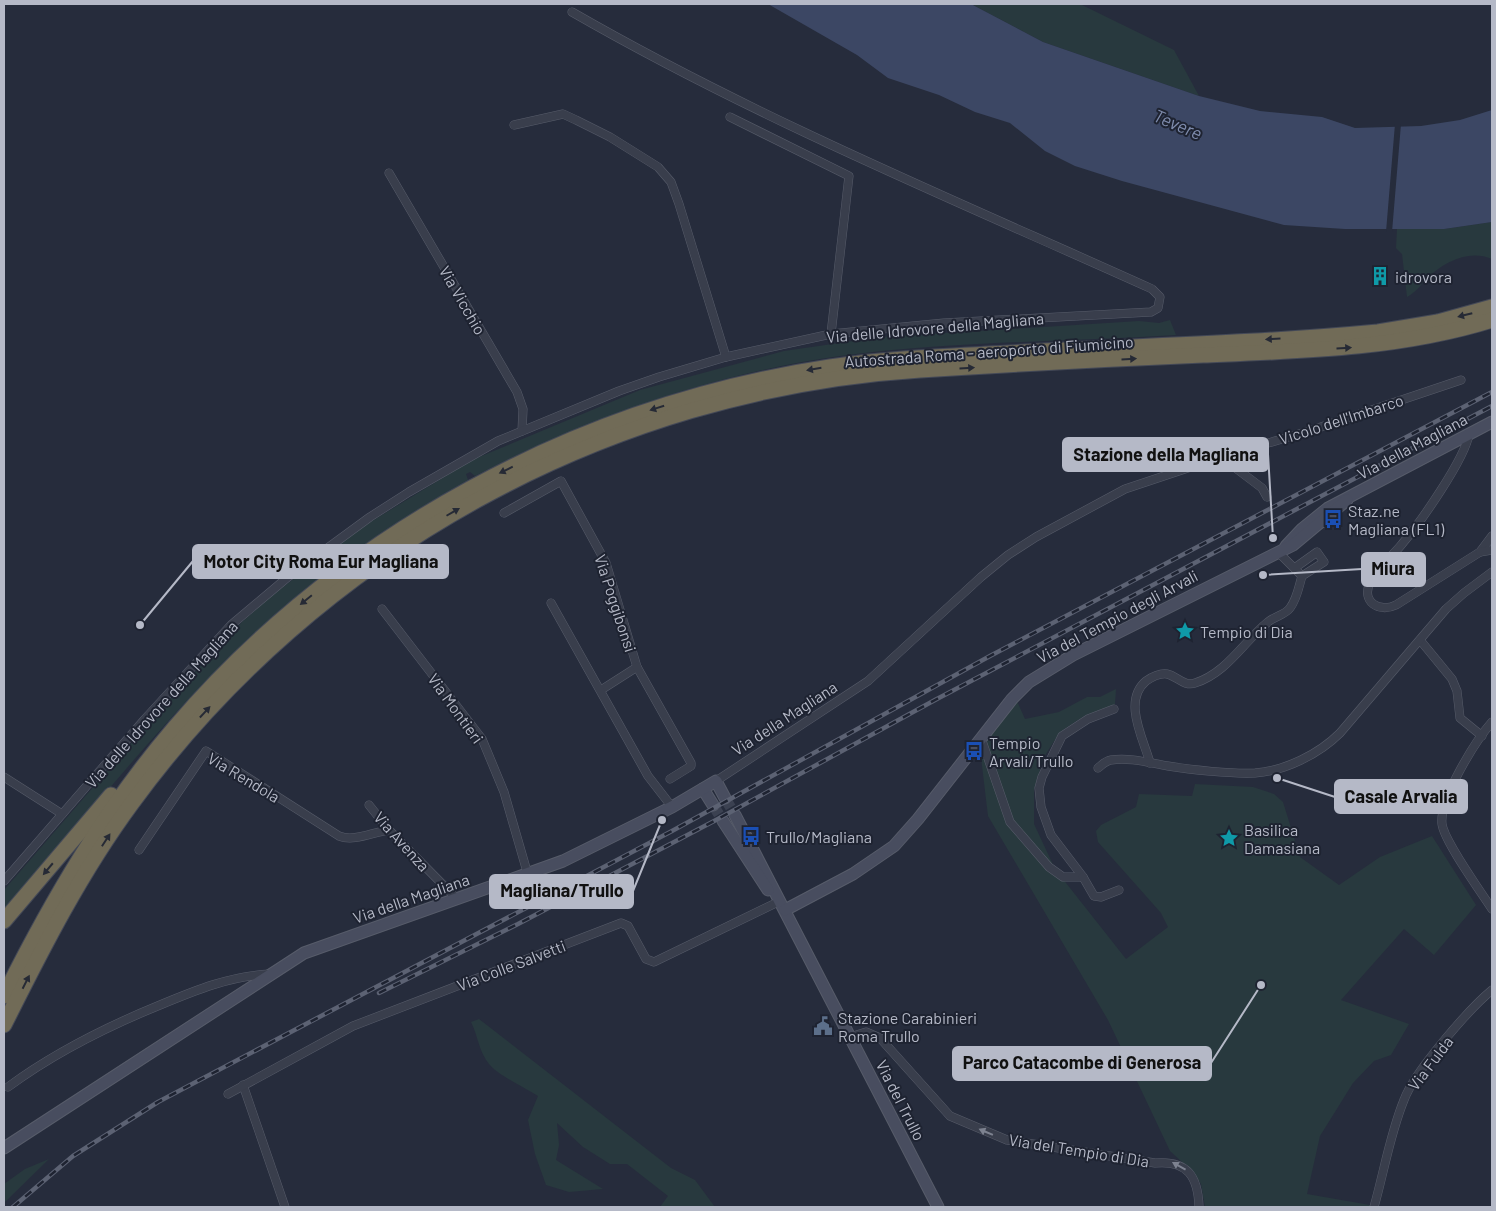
<svg xmlns="http://www.w3.org/2000/svg" width="1496" height="1211" font-family="Barlow,sans-serif">
	<style>
		.green { fill: #28393e }
		.water { fill: #3c4764 }
		.pier { fill: #262c3c }
		.lines { fill: none; stroke-linecap: round; stroke-linejoin: round }
		.secondary-tunnel { stroke: #3b4151; stroke-width: 11; stroke-dasharray: 11 5.5; stroke-linecap: butt }
		.street-casing { stroke: #575c6a; stroke-width: 9 }
		.secondary-casing { stroke: #575c6a; stroke-width: 13 }
		.highway-casing { stroke: #444957; stroke-width: 17 }
		.street { stroke: #393e4c; stroke-width: 8 }
		.secondary { stroke: #484d5f; stroke-width: 11 }
		.highway { stroke: #716b57; stroke-width: 15 }
		.rail-casing { stroke: #5c6273; stroke-width: 4.5 }
		.rail { stroke: #1e2331; stroke-width: 2.5; stroke-dasharray: 8; stroke-linecap: butt }
		.oneway { fill: #262a35 }
		.oneway2 { fill: #7d8290 }
		.labels { text-anchor: middle; dominant-baseline: central; stroke-width: 4; stroke-linejoin: round; paint-order: stroke }
		.poi-label { font-size: 16px; fill: #b5b9c7; stroke: #1e2331; text-anchor: start }
		.street-label { font-size: 16px; fill: #b5b9c7; stroke: #1e2331 }
		.water-label { font-size: 18px; font-style: italic; fill: #7f8cad; stroke: #1e2331 }
		.leader { fill: none; stroke: #b5b9c7; stroke-width: 2 }
		.callout-dot { fill: #b5b9c7; stroke: #1e2331; stroke-width: 2 }
		.callout { fill: #b5b9c7; stroke: #b5b9c7; stroke-width: 2 }
		.callout-label { font-size: 18px; text-anchor: middle; font-weight: bold; fill: #111 }
	</style>
	<rect width="100%" height="100%" fill="#262c3c"/>
	<!-- green -->
	<g class="green">
		<polygon points="971,4 1080,4 1174,50 1199,96 1043,42"/>
		<path d="M1492,222V259C1469,249 1444,262 1427,278C1421,285 1415,293 1407,297L1402,254L1396,248L1397,229H1444Z"/>
		<path d="M1170,320L1176,335C1064,342 951,341 840,356C712,374 590,417 475,476L470,472L466,474L468,480C398,520 330,565 270,619C172,707 90,813 4,913V890L167,702L243,621L271,596L364,526L472,460L640,390L784,351L881,337L1139,321L1159,323Z"/>
		<polygon points="1116,689 1115,704 1078,720 1060,732 1044,757 1034,790 1034,824 1055,869 1126,959 1168,927 1161,913 1098,842 1096,831 1101,825 1136,807 1139,794 1192,796 1195,784 1253,787 1274,794 1283,802 1300,857 1339,885 1380,857 1432,836 1476,905 1434,955 1404,929 1341,1000 1409,1024 1391,1055 1374,1061 1353,1083 1320,1136 1307,1194 1370,1205 1370,1207 1205,1207 1201,1184 1194,1173 1170,1151 1108,1020 988,816 980,749 1016,699 1025,719 1059,712 1087,697 1100,697"/>
		<path d="M479,1019L671,1168L695,1180L715,1207H660L668,1196L627,1164H610L583,1147L557,1123L559,1145L556,1160L603,1189L569,1192L546,1185L535,1154L528,1120L538,1096C524,1087 499,1076 489,1064C479,1052 478,1036 471,1022Z"/>
		<polygon points="49,1159 4,1203 4,1184 25,1169"/>
	</g>
	<!-- water -->
	<polygon class="water" points="768,4 971,4 1043,42 1199,96 1260,111 1322,117 1355,128 1421,126 1460,120 1492,110 1492,222 1444,229 1345,229 1284,225 1122,181 1075,166 1045,151 1010,123 975,112 939,95 888,78 857,55"/>
	<!-- pier -->
	<polygon class="pier" points="1395,124 1401,124 1392,232 1386,232"/>
	<g class="lines">
		<!-- secondary-tunnel -->
		<g class="secondary-tunnel">
			<polyline points="725,798 735,815"/>
			<polyline points="713,805 723,821"/>
		</g>
		<!-- street casing -->
		<g class="street-casing">
			<g id="street">
				<polyline points="730,117 849,176 831,334"/>
				<polyline points="514,125 563,114 576,120 610,137 658,167 671,182 679,204 726,357"/>
				<polyline points="389,173 517,392 523,409 522,431"/>
				<path d="M1469,434C1465,459 1420,523 1402,544C1392,557 1377,567 1370,582C1361,602 1379,613 1396,605L1480,552L1492,536"/>
				<polyline points="1221,457 1309,431 1461,380"/>
				<polyline points="504,513 561,481 606,563 637,667 601,690"/>
				<polyline points="1278,552 1302,576 1324,562 1317,552 1296,567"/>
				<polyline points="1480,552 1492,550"/>
				<polyline points="551,603 648,776 672,807"/>
				<polyline points="382,609 482,739 504,792 528,875"/>
				<polyline points="1420,640 1452,679 1457,691 1460,718 1482,736"/>
				<polyline points="637,667 691,763 691,766 670,779"/>
				<path d="M1492,722C1476,740 1439,799 1442,824C1444,841 1481,892 1492,909"/>
				<polyline points="981,738 1010,822 1049,867 1063,877 1083,877 1051,835 1041,807 1039,788 1042,777 1062,736 1088,719 1114,709"/>
				<path d="M1150,763C1144,740 1122,701 1146,681C1152,677 1160,673 1167,674C1177,676 1184,687 1195,683C1227,673 1244,641 1268,622C1275,616 1285,615 1290,608C1297,599 1299,586 1302,576"/>
				<path d="M1098,768C1102,765 1105,761 1111,760C1129,757 1150,763 1168,766C1192,770 1231,774 1255,773C1285,771 1319,754 1340,733L1446,609L1464,593L1492,572"/>
				<polyline points="4,777 62,814"/>
				<polyline points="716,781 868,681 981,577 1008,555 1036,537 1125,489 1221,457 1262,488 1267,497"/>
				<polyline points="369,805 389,830 457,899"/>
				<path d="M139,850L206,751L339,836C354,842 373,832 389,830"/>
				<polyline points="1083,877 1094,896 1101,897 1119,890"/>
				<path d="M4,881L144,720L231,625L288,577L370,517L409,492L498,441L619,391L659,377L726,357L831,334L944,323L1151,312L1158,308L1160,297L1152,289C957,201 758,119 572,12"/>
				<path d="M850,1037L866,1032L880,1038L950,1116L1007,1140L1155,1163C1187,1160 1198,1176 1199,1207"/>
				<polyline points="243,1085 285,1207"/>
				<path d="M8,1087C54,1053 106,1027 160,1005C196,990 230,976 270,974"/>
				<polyline points="228,1094 353,1026 621,923 628,926 646,959 654,962 780,901"/>
				<path d="M1374,1207C1384,1172 1390,1134 1404,1100C1414,1072 1469,1009 1492,990"/>
			</g>
		</g>
		<!-- secondary casing -->
		<g class="secondary-casing">
			<g id="secondary">
				<polyline points="1286,546 1302,529 1328,508 1492,422"/>
				<polyline points="703,789 713,805"/>
				<polyline points="735,815 938,1207"/>
				<polyline points="723,821 768,890"/>
				<polyline points="785,910 853,874 894,846 918,819 1012,699 1029,682 1073,655 1293,545 1347,500"/>
				<polyline points="4,1148 304,953 563,861 672,807 716,781 725,798"/>
			</g>
		</g>
		<!-- highway casing -->
		<g class="highway-casing">
			<g id="highway">
				<polyline points="4,921 111,795"/>
				<path d="M4,996C52,900 105,809 175,727C341,533 578,405 830,367C895,357 961,356 1026,352C1143,346 1261,343 1378,332L1438,322L1492,307"/>
				<path d="M4,1025C42,949 81,872 132,803C316,551 608,390 920,370C1015,364 1109,359 1203,355C1301,351 1399,349 1492,320"/>
			</g>
		</g>
		<!-- street -->
		<use href="#street" class="street"/>
		<!-- secondary -->
		<use href="#secondary" class="secondary"/>
		<!-- highway -->
		<use href="#highway" class="highway"/>
		<!-- rail casing -->
		<g class="rail-casing">
			<g id="rail">
				<polyline points="379,993 518,924 716,820 935,700 1492,406"/>
				<polyline points="13,1207 73,1156 158,1102 672,831 990,656 1492,392"/>
			</g>
		</g>
		<!-- rail -->
		<use href="#rail" class="rail"/>
	</g>
	<!-- one-way arrows -->
	<defs><path id="oneway-solid" d="M-6-.8H1V-3.2L6.5 0L1 3.2V.8H-6Z" transform="scale(1.25)"/></defs>
	<g class="oneway">
		<use href="#oneway-solid" transform="translate(1465 315) rotate(166)"/>
		<use href="#oneway-solid" transform="translate(1273 339) rotate(177)"/>
		<use href="#oneway-solid" transform="translate(1344 348) rotate(-3)"/>
		<use href="#oneway-solid" transform="translate(1129 359) rotate(-3)"/>
		<use href="#oneway-solid" transform="translate(967 368) rotate(-3)"/>
		<use href="#oneway-solid" transform="translate(814 369) rotate(170)"/>
		<use href="#oneway-solid" transform="translate(657 408) rotate(162)"/>
		<use href="#oneway-solid" transform="translate(506 470) rotate(154)"/>
		<use href="#oneway-solid" transform="translate(453 512) rotate(-30)"/>
		<use href="#oneway-solid" transform="translate(306 600) rotate(141)"/>
		<use href="#oneway-solid" transform="translate(205 712) rotate(-47)"/>
		<use href="#oneway-solid" transform="translate(106 840) rotate(-57)"/>
		<use href="#oneway-solid" transform="translate(48 869) rotate(130)"/>
		<use href="#oneway-solid" transform="translate(26 982) rotate(-63)"/>
	</g>
	<g class="oneway2">
		<use href="#oneway-solid" transform="translate(986 1132) rotate(-157)"/>
		<use href="#oneway-solid" transform="translate(1179 1166) rotate(-151)"/>
	</g>
	<!-- icons -->
	<defs>
		<g id="building-bare" transform="scale(1.5)"><path d="M-4-6H4V6H1V3H-1V6H-4ZM-2.5-4.3h1.7v1.8h-1.7ZM.8-4.3h1.7v1.8H.8ZM-2.5-1h1.7V.8h-1.7ZM.8-1h1.7V.8H.8Z" fill="#0f9aa8" stroke="#1e2331" stroke-width="2.5" paint-order="stroke"/></g>
		<g id="bus-bare" transform="scale(1.5)"><path d="M-5-6H5V4H4V6H2V4H-2V6H-4V4H-5ZM-3.5-4V0h7V-4ZM-3.5 1.2v1.5H-2V1.2ZM2 1.2v1.5H3.5V1.2Z" fill="#1a4fb4" stroke="#1e2331" stroke-width="2.5" paint-order="stroke"/></g>
		<g id="sight-bare" transform="scale(1.5)"><path d="M0-6L1.8-2.2L6-1.7L2.9 1.2L3.7 5.4L0 3.3L-3.7 5.4L-2.9 1.2L-6-1.7L-1.8-2.2Z" fill="#0f9aa8" stroke="#1e2331" stroke-width="2.5" paint-order="stroke"/></g>
		<g id="civic-bare" transform="scale(1.5)"><path d="M-.6-6.5H3V-4.5H.6V-3L4-1V1h2V6H-6V1h2V-1L-.6-3ZM-1.2 2.5V6h2.4V2.5Z" fill="#5c6f8a" stroke="#1e2331" stroke-width="2.5" paint-order="stroke"/></g>
	</defs>
	<g fill-rule="evenodd">
		<use href="#building-bare" x="1380" y="276"/>
		<use href="#bus-bare" x="1333" y="519"/>
		<use href="#sight-bare" x="1185" y="631"/>
		<use href="#bus-bare" x="974" y="751"/>
		<use href="#bus-bare" x="751" y="836"/>
		<use href="#sight-bare" x="1229" y="838"/>
		<use href="#civic-bare" x="823" y="1026"/>
	</g>
	<g class="labels">
		<!-- poi labels -->
		<g class="poi-label">
			<text x="1395" y="276">idrovora</text>
			<text x="1348" y="510">Staz.ne<tspan x="1348" dy="18">Magliana (FL1)</tspan></text>
			<text x="1200" y="631">Tempio di Dia</text>
			<text x="989" y="742">Tempio<tspan x="989" dy="18">Arvali/Trullo</tspan></text>
			<text x="1244" y="829">Basilica<tspan x="1244" dy="18">Damasiana</tspan></text>
			<text x="766" y="836">Trullo/Magliana</text>
			<text x="838" y="1017">Stazione Carabinieri<tspan x="838" dy="18">Roma Trullo</tspan></text>
		</g>
		<!-- street labels -->
		<g class="street-label">
			<text transform="translate(463 300) rotate(60)">Via Vicchio</text>
			<text transform="translate(935 327) rotate(-5)">Via delle Idrovore della Magliana</text>
			<text transform="translate(989 351) rotate(-4)">Autostrada Roma - aeroporto di Fiumicino</text>
			<text transform="translate(1341 419) rotate(-18)">Vicolo dell'Imbarco</text>
			<text transform="translate(1412 446) rotate(-28)">Via della Magliana</text>
			<text transform="translate(616 603) rotate(72)">Via Poggibonsi</text>
			<text transform="translate(1117 616) rotate(-28)">Via del Tempio degli Arvali</text>
			<text transform="translate(161 704) rotate(-48)">Via delle Idrovore della Magliana</text>
			<text transform="translate(456 708) rotate(54)">Via Montieri</text>
			<text transform="translate(784 718) rotate(-33)">Via della Magliana</text>
			<text transform="translate(244 777) rotate(31)">Via Rendola</text>
			<text transform="translate(402 841) rotate(48)">Via Avenza</text>
			<text transform="translate(411 898) rotate(-19)">Via della Magliana</text>
			<text transform="translate(511 965) rotate(-21)">Via Colle Salvetti</text>
			<text transform="translate(1430 1063) rotate(-53)">Via Fulda</text>
			<text transform="translate(901 1100) rotate(63)">Via del Trullo</text>
			<text transform="translate(1079 1150) rotate(9)">Via del Tempio di Dia</text>
		</g>
		<!-- water labels -->
		<g class="water-label">
			<text transform="translate(1178 124) rotate(23)">Tevere</text>
		</g>
	</g>
	<!-- callouts -->
	<path class="leader" d="M1273 538L1268 454M140 625L193 561M1263 575L1362 569M1277 778L1335 797M662 820L633 891M1261 985L1211 1063"/>
	<g class="callout-dot">
		<circle cx="1273" cy="538" r="5"/>
		<circle cx="140" cy="625" r="5"/>
		<circle cx="1263" cy="575" r="5"/>
		<circle cx="1277" cy="778" r="5"/>
		<circle cx="662" cy="820" r="5"/>
		<circle cx="1261" cy="985" r="5"/>
	</g>
	<g class="callout">
		<rect x="1063" y="438" width="205" height="33" rx="5"/>
		<rect x="193" y="545" width="255" height="33" rx="5"/>
		<rect x="1362" y="553" width="63" height="33" rx="5"/>
		<rect x="1335" y="780" width="132" height="33" rx="5"/>
		<rect x="490" y="875" width="143" height="33" rx="5"/>
		<rect x="953" y="1047" width="258" height="33" rx="5"/>
	</g>
	<g class="callout-label">
		<text x="1166" y="461">Stazione della Magliana</text>
		<text x="321" y="568">Motor City Roma Eur Magliana</text>
		<text x="1393" y="575">Miura</text>
		<text x="1401" y="803">Casale Arvalia</text>
		<text x="562" y="897">Magliana/Trullo</text>
		<text x="1082" y="1069">Parco Catacombe di Generosa</text>
	</g>
	<!-- border -->
	<rect width="1496" height="1211" fill="none" stroke="#b5b9c7" stroke-width="10"/>
</svg>
